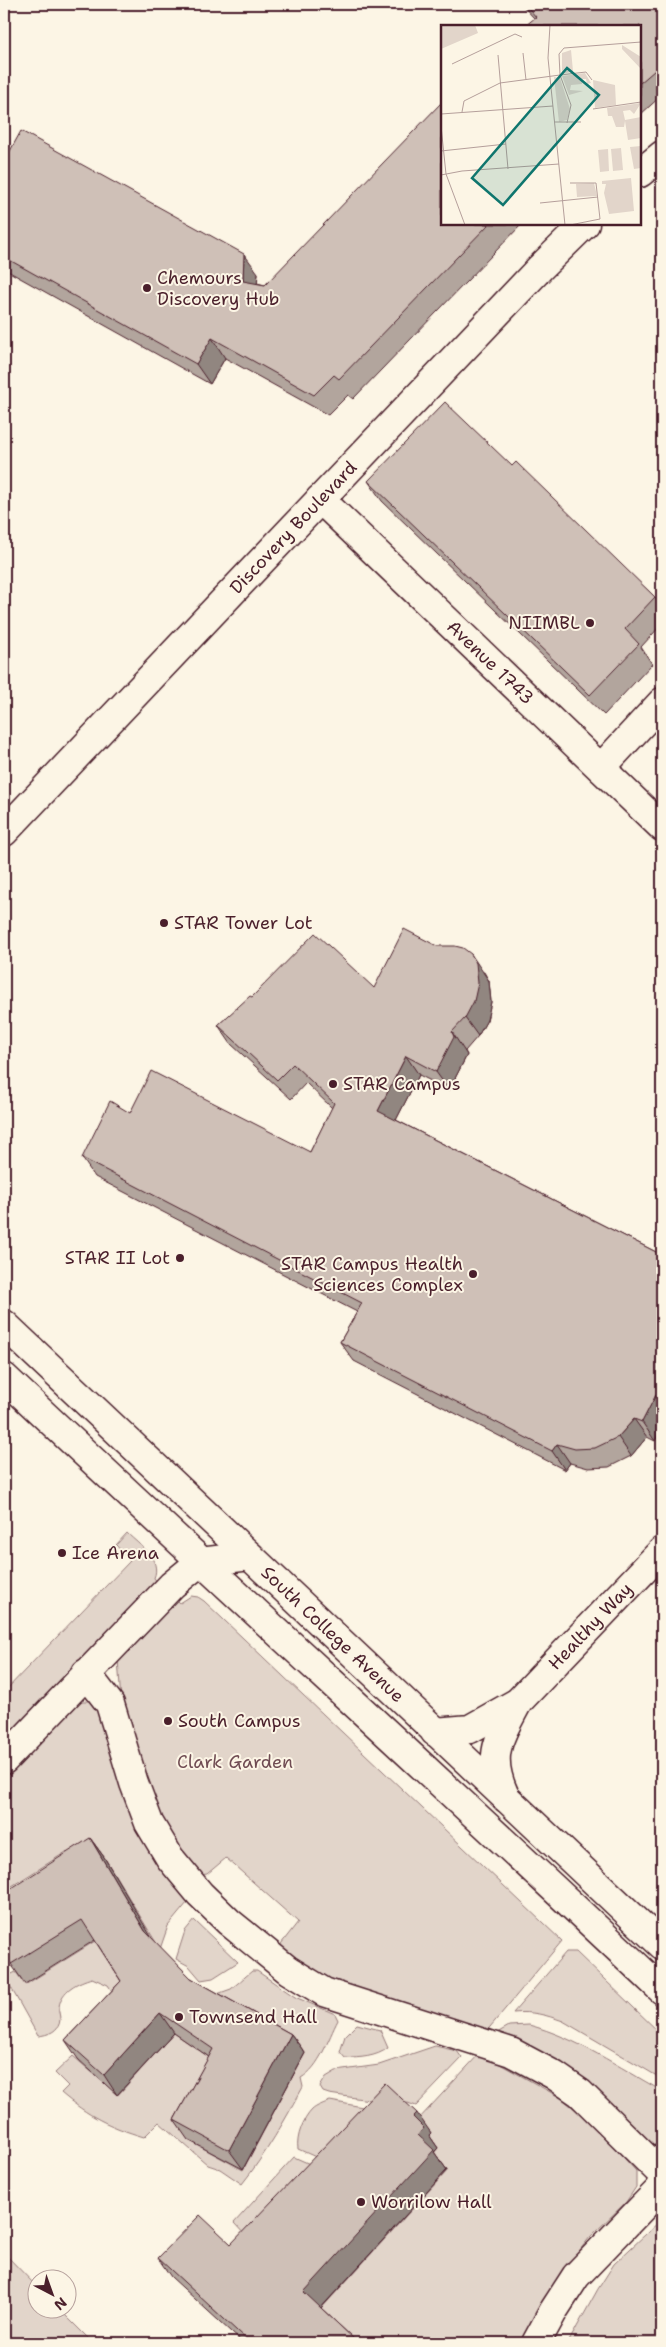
<svg xmlns="http://www.w3.org/2000/svg" width="666" height="2347" font-family="'Shantell Sans',sans-serif">
	<style>
		.green { fill: #e2d5ca; stroke: #967a7a }
		.lines { fill: none; stroke-linecap: round; stroke-linejoin: round }
		.minor-casing { stroke: #4a1f2b; stroke-width: 31 }
		.major-casing { stroke: #4a1f2b; stroke-width: 31 }
		.minor { stroke: #fcf5e5; stroke-width: 28 }
		.major { stroke: #fcf5e5; stroke-width: 28 }
		.wall { fill: #b2a59d; stroke: #4a1f2b }
		.shaded-wall { fill: #918680; stroke: #4a1f2b }
		.building { fill: #cfc0b7; stroke: #4a1f2b }
		.poi-dot { fill: #4a1f2b; stroke: #fcf5e5; stroke-width: 2 }
		.labels { text-anchor: middle; dominant-baseline: central; stroke-width: 4; stroke-linejoin: round; paint-order: stroke }
		.poi-label { font-size: 18px; fill: #4a1f2b; stroke: #fcf5e5; text-anchor: start }
		.street-label { font-size: 18px; fill: #4a1f2b; stroke: #fcf5e5 }
		.park-label { font-size: 18px; fill: #704c53; stroke: #fcf5e5 }
		.inset-road { fill: none; stroke: #b59f9b; stroke-width: 1 }
		.view { fill: #0f766e; fill-opacity: 0.15; stroke: #0f766e; stroke-width: 2.5 }
		.inset-edge { fill: none; stroke: #4a1f2b; stroke-width: 2.5 }
	</style>
	<rect width="100%" height="100%" fill="#fcf5e5"/>
	<filter id="ink" filterUnits="userSpaceOnUse"><feTurbulence type="fractalNoise" baseFrequency=".02" numOctaves="2"/><feDisplacementMap in="SourceGraphic" scale="10" xChannelSelector="R" yChannelSelector="G"/><feConvolveMatrix kernelMatrix="1 2 1 2 8 2 1 2 1" color-interpolation-filters="sRGB"/></filter>
	<g filter="url(#ink)">
		<!-- green -->
		<g class="green">
			<path d="M127,1533C140,1546 162,1559 154,1578L160,1585L4,1746V1692L130,1561L116,1545Z"/>
			<polygon points="191,1596 198,1597 204,1601 562,1941 485,2033 329,1985 283,1954 281,1944 298,1922 226,1858 207,1874 200,1875 169,1843 122,1715 118,1659 175,1598 180,1603"/>
			<polygon points="79,1701 91,1701 100,1710 192,1897 168,1926 160,1949 104,1857 80,1872 66,1852 4,1891 4,1772"/>
			<polygon points="194,1920 238,1962 213,1978 201,1980 189,1966 176,1959 185,1931"/>
			<path d="M95,1941L134,2001L121,2005L108,1985L92,1978C78,1982 61,1990 59,2007C58,2011 60,2015 60,2019C60,2031 48,2035 38,2036L5,1977L16,1972L25,1985Z"/>
			<path d="M566,1952H576L662,2035V2079L563,2021C546,2015 532,2011 513,2013Z"/>
			<path d="M252,1971H257L295,1997L335,2014L338,2020C328,2039 320,2067 301,2078L303,2087C285,2120 266,2154 242,2184L220,2169L208,2165L159,2122L144,2137C110,2127 88,2116 61,2093L68,2086L55,2073L73,2056L118,2095L174,2033L226,2069L188,2140L243,2170L305,2053L206,1998L231,1989Z"/>
			<path d="M357,2024L380,2030L388,2048C376,2057 360,2058 345,2058L340,2052L345,2036Z"/>
			<path d="M529,2025C577,2038 619,2067 662,2091V2148L640,2139L490,2037L509,2026Z"/>
			<polygon points="435,2046 457,2051 462,2058 416,2106 408,2103 403,2105 329,2094 323,2092 320,2087 326,2077 336,2071 379,2065"/>
			<polygon points="480,2053 561,2098 591,2122 636,2171 636,2187 626,2202 590,2237 563,2272 523,2343 351,2343 318,2312 448,2170 433,2155 438,2148 428,2137 431,2132 418,2120"/>
			<path d="M330,2101L368,2108L338,2167L298,2149C296,2137 303,2119 312,2110C316,2106 325,2103 330,2101Z"/>
			<polygon points="294,2157 312,2165 246,2236 234,2223"/>
			<polygon points="662,2219 662,2343 568,2343 598,2289 614,2264"/>
			<polygon points="4,2253 37,2287 38,2310 60,2310 93,2343 4,2343"/>
		</g>
		<g class="lines">
			<!-- minor casing -->
			<g class="minor-casing">
				<g id="minor">
					<polyline points="640,173 662,155"/>
					<path id="s1" d="M320,499L662,827"/>
					<polyline points="601,768 662,702"/>
					<path id="s2" d="M4,832L540,268L585,224"/>
					<polyline points="86,1673 110,1704 134,1783 149,1823 170,1858 200,1894 229,1922 288,1970 324,1992 511,2052 554,2075 580,2093 662,2174"/>
					<path id="s3" d="M435,1732L470,1729L518,1702L662,1551"/>
					<path d="M506,1798C486,1756 498,1740 518,1702"/>
					<polyline points="536,2343 554,2310 576,2276 662,2187"/>
				</g>
			</g>
			<!-- major casing -->
			<g class="major-casing">
				<g id="major">
					<path id="s4" d="M4,1324L662,1945"/>
					<path d="M4,1377C222,1583 444,1784 662,1990"/>
					<polyline points="4,1760 172,1585 200,1562 250,1556"/>
				</g>
			</g>
			<!-- minor -->
			<use href="#minor" class="minor"/>
			<!-- major -->
			<use href="#major" class="major"/>
		</g>
		<!-- wall -->
		<g class="wall">
			<polygon points="521,4 655,4 662,12 662,95 640,115 640,26 534,18"/>
			<polygon points="4,162 258,273 257,283 265,285 442,224 522,224 353,399 348,395 328,415 225,358 210,384 4,269"/>
			<polygon points="512,466 655,597 662,607 662,624 641,647 652,664 604,715 382,501 368,481"/>
			<polygon points="484,972 489,981 491,1002 487,1020 478,1036 465,1051 467,1055 449,1090 419,1075 396,1120 662,1255 662,1427 655,1441 647,1437 631,1456 609,1467 588,1468 570,1463 565,1470 354,1361 340,1342 357,1312 95,1177 82,1158 130,1113 310,1152 332,1108 306,1083 291,1099 231,1044 218,1025 252,997 374,988"/>
			<polygon points="90,1838 104,1857 150,1937 191,1978 291,2034 305,2053 243,2169 188,2140 174,2120 209,2057 174,2033 117,2095 78,2059 65,2040 121,1981 95,1940 25,1984 11,1964"/>
			<polygon points="431,2133 429,2135 438,2148 434,2152 447,2170 321,2308 355,2340 357,2343 243,2343 171,2277 158,2258 231,2244"/>
		</g>
		<!-- shaded-wall -->
		<g class="shaded-wall">
			<polygon points="244,254 258,273 256,301 243,281"/>
			<polygon points="212,338 225,358 210,384 196,364"/>
			<polygon points="471,954 489,981 491,1002 487,1020 478,1036 465,1018"/>
			<polygon points="452,1032 467,1055 449,1090 436,1072"/>
			<polygon points="406,1056 419,1075 391,1130 378,1111"/>
			<polygon points="662,1383 662,1427 655,1441 642,1422"/>
			<polygon points="634,1419 647,1437 631,1456 618,1437"/>
			<polygon points="557,1444 570,1463 565,1470 552,1451"/>
			<polygon points="90,1838 104,1857 159,1950 145,1931"/>
			<polygon points="160,2013 174,2033 117,2095 104,2075"/>
			<polygon points="291,2034 305,2053 243,2169 229,2150"/>
			<polygon points="417,2113 431,2133 429,2135 438,2148 434,2152 447,2170 317,2312 304,2292 418,2135 413,2117"/>
		</g>
		<!-- building -->
		<g class="building">
			<polygon points="525,4 655,4 662,12 662,64 640,83 640,26 525,26 536,17"/>
			<polygon points="442,102 442,224 489,224 339,379 334,375 314,395 212,338 196,364 4,257 4,162 21,131 244,254 243,281 265,285"/>
			<polygon points="445,402 512,466 516,462 655,597 625,629 639,644 590,695 368,481"/>
			<polygon points="404,929 437,946 455,946 463,948 471,954 476,963 478,983 474,1001 465,1018 452,1032 454,1037 436,1072 406,1056 378,1111 662,1255 662,1383 642,1422 634,1419 618,1437 595,1448 575,1449 557,1444 552,1451 340,1342 362,1303 82,1158 110,1101 130,1113 151,1071 310,1152 334,1103 293,1064 277,1080 218,1025 250,996 252,997 315,933 374,988"/>
			<polygon points="90,1838 145,1931 191,1978 291,2034 229,2150 174,2120 213,2049 160,2013 104,2075 65,2040 121,1981 82,1920 11,1964 4,1952 4,1893"/>
			<polygon points="385,2083 417,2113 413,2117 424,2128 418,2135 434,2150 304,2292 355,2340 352,2343 250,2343 158,2258 200,2215 231,2244"/>
		</g>
	</g>
	<!-- markers -->
	<g class="poi-dot">
		<circle cx="147" cy="288" r="5"/>
		<circle cx="590" cy="623" r="5"/>
		<circle cx="164" cy="923" r="5"/>
		<circle cx="333" cy="1084" r="5"/>
		<circle cx="180" cy="1258" r="5"/>
		<circle cx="473" cy="1274" r="5"/>
		<circle cx="62" cy="1553" r="5"/>
		<circle cx="168" cy="1721" r="5"/>
		<circle cx="179" cy="2017" r="5"/>
		<circle cx="361" cy="2202" r="5"/>
	</g>
	<g class="labels">
		<!-- poi labels -->
		<g class="poi-label">
			<text x="157" y="278">Chemours<tspan x="157" dy="21">Discovery Hub</tspan></text>
			<text x="580" y="623" text-anchor="end">NIIMBL</text>
			<text x="174" y="923">STAR Tower Lot</text>
			<text x="343" y="1084">STAR Campus</text>
			<text x="170" y="1258" text-anchor="end">STAR II Lot</text>
			<text x="463" y="1264" text-anchor="end">STAR Campus Health<tspan x="463" dy="21">Sciences Complex</tspan></text>
			<text x="72" y="1553">Ice Arena</text>
			<text x="178" y="1721">South Campus</text>
			<text x="189" y="2017">Townsend Hall</text>
			<text x="371" y="2202">Worrilow Hall</text>
		</g>
		<!-- street labels -->
		<g class="street-label">
			<text stroke="none"><textPath href="#s2" startOffset="420">Discovery Boulevard</textPath></text>
			<text stroke="none"><textPath href="#s1" startOffset="236">Avenue 1743</textPath></text>
			<text stroke="none"><textPath href="#s3" startOffset="195">Healthy Way</textPath></text>
			<text stroke="none"><textPath href="#s4" startOffset="452">South College Avenue</textPath></text>
		</g>
		<!-- park labels -->
		<g class="park-label">
			<text x="235" y="1762">Clark Garden</text>
		</g>
	</g>
	<!-- overview -->
	<g transform="translate(441 25)">
		<rect width="200" height="200" fill="#fcf5e5"/>
		<path d="M0,0H34L37,8L0,24ZM181,20L200,32V44L181,24ZM130,25L132,46L121,49V28ZM144,48L150,58L146,59L145,54H141V59L130,60L129,65L142,66L128,70L121,51ZM113,52L119,53L129,84L126,95L118,97ZM152,55L174,60L175,80L154,83ZM200,78L193,89L189,85L182,86L184,95L200,92V113L187,115L184,96L183,102H175L171,91H167L166,83ZM200,121V143L193,144L189,122ZM180,123L182,145L172,146L170,124ZM167,124L168,146L159,147L157,125ZM190,153L193,186L168,189L163,168L165,159H161V156ZM153,158L156,171L136,172L135,159Z" fill="#e2d5ca"/>
		<path class="inset-road" d="M109,0L107,33L124,200M82,28L85,55M57,30L67,144M11,39L74,9L81,12M152,84L200,77M21,87L23,76L59,58L119,50L118,29L123,23L200,17M0,89L112,81M114,97H140M126,98L130,80L119,50L145,47L151,55M0,101L5,149L24,200M0,126L65,119M0,150L21,146L118,139M99,178L157,172M129,200L159,194L155,158H129"/>
		<path class="view" d="M126,43L158,70L62,180L31,153Z"/>
		<rect width="200" height="200" class="inset-edge"/>
	</g>
	<!-- margin -->
	<rect width="666" height="2347" fill="none" stroke="#fcf5e5" stroke-width="20"/>
	<rect x="10" y="10" width="646" height="2327" fill="none" stroke="#4a1f2b" stroke-width="2" filter="url(#ink)"/>
	<!-- north arrow -->
	<g transform="translate(52 2294) rotate(139)"><circle r="24" fill="#fcf5e5" stroke="#b59f9b"/>
	<path d="M0-4L9 19L0 12L-9 19Z" fill="#4a1f2b"/>
	<text y="-8" font-size="14" font-weight="bold" text-anchor="middle" fill="#4a1f2b">N</text>
	</g>
</svg>
